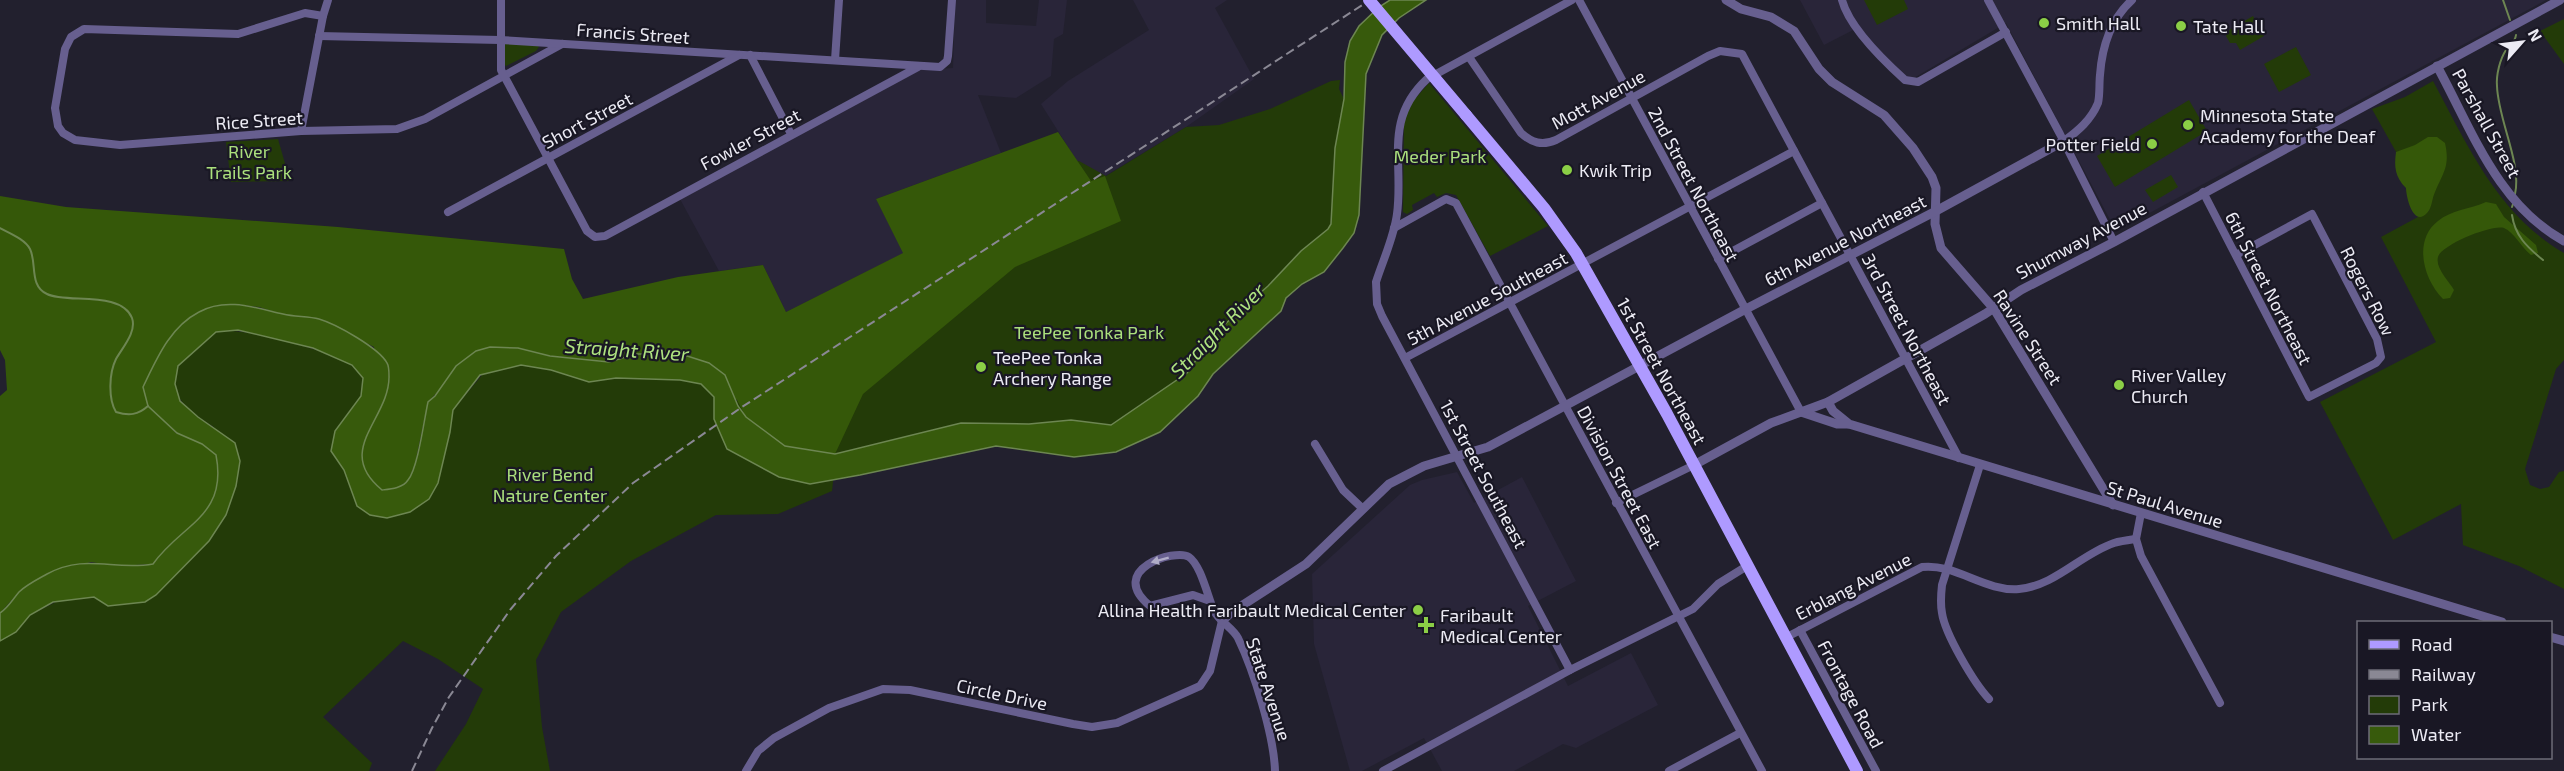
<svg xmlns="http://www.w3.org/2000/svg" width="2564" height="771" font-family="'Exo 2',sans-serif">
	<style>
		.built { fill: #292539 }
		.green { fill: #233b08 }
		.forest { fill: #355809 }
		.water { fill: #375a0c; stroke: #6d8652; stroke-width: 1.5 }
		.lines { fill: none; stroke-linecap: round; stroke-linejoin: round }
		.stream { stroke: #6d8652; stroke-width: 2 }
		.minor { stroke: #675f8f; stroke-width: 8 }
		.tertiary { stroke: #675f8f; stroke-width: 9 }
		.primary { stroke: #ae9aff; stroke-width: 12 }
		.rail { stroke: #8a8894; stroke-width: 2; stroke-dasharray: 9 4.5; stroke-linecap: butt }
		.primary-bridge { stroke: #ae9aff; stroke-width: 12 }
		.oneway { fill: #b0acc7 }
		.poi-dot { fill: #8bce46; stroke: #191724; stroke-width: 2 }
		.labels { text-anchor: middle; dominant-baseline: central; stroke-width: 4.5; stroke-linejoin: round; paint-order: stroke }
		.poi-label { font-size: 18px; fill: #ecebf4; stroke: #191724; text-anchor: start }
		.street-label { font-size: 18px; fill: #ecebf4; stroke: #191724 }
		.park-label { font-size: 18px; fill: #abe07d; stroke: #191724 }
		.water-label { font-size: 20px; font-style: italic; fill: #afe481; stroke: #191724 }
	</style>
	<rect width="100%" height="100%" fill="#22202e"/>
	<!-- built -->
	<g class="built">
		<polygon points="955,0 986,0 986,23 1036,26 1039,0 1067,0 1063,34 1054,39 1051,76 1016,98 978,95 1001,153 876,199 904,253 786,312 763,265 719,271 680,199 919,70 953,68"/>
		<polygon points="1133,0 1227,0 1215,8 1254,79 1186,127 1105,176 1077,161 1041,104 1068,81 1149,30"/>
		<polygon points="1800,0 2546,0 2116,231 2006,23 1914,78 1905,80 1857,28 1824,45"/>
		<polygon points="1457,472 1474,503 1522,477 1576,581 1528,606 1568,686 1631,653 1658,705 1576,748 1563,744 1514,771 1442,771 1424,738 1362,771 1350,771 1314,644 1312,574 1410,485 1422,480"/>
	</g>
	<!-- green -->
	<g class="green">
		<polygon points="1864,0 1904,0 1908,9 1877,25"/>
		<polygon points="2253,16 2264,36 2240,50 2236,43 2230,43 2226,36 2229,30"/>
		<polygon points="2564,19 2564,64 2540,31"/>
		<polygon points="507,43 538,46 539,47 536,51 506,66 503,64 504,44"/>
		<polygon points="2296,47 2311,75 2279,92 2264,64"/>
		<path d="M1340,80L1339,89L1344,99L1335,148L1331,224L1328,229L1301,251L1268,286L1215,333L1187,373L1111,425L1071,420L1029,424L836,454L832,491L778,514L716,515L631,561L561,612L536,660L542,727L550,771H435L466,724L483,689L438,659L403,641L323,717L372,763L369,771H0V640L16,632L30,615L60,600L94,597L108,606L145,602L156,595L209,541L214,427C194,415 162,393 178,366C181,361 188,357 192,353C198,346 207,335 216,332C238,325 330,351 350,364C355,367 359,373 363,378L361,396L335,431L331,451L344,470L357,506L429,499L438,483L450,432L453,410L482,375L521,365L551,370L589,382L616,378L680,380L701,384L714,397V418L943,248L1079,161L1106,176L1186,127L1219,125L1270,109L1331,81Z"/>
		<path d="M2433,81C2468,146 2498,215 2564,253V360L2556,369L2525,469L2530,485L2540,489L2549,487L2559,472L2564,471V589L2519,566L2463,545L2461,504L2393,540L2320,402L2436,342L2381,237L2429,211L2372,109L2405,97Z"/>
		<polygon points="1429,83 1548,226 1490,256 1456,195 1446,193 1437,197 1434,193 1412,205 1413,210 1407,214 1403,212 1404,120 1413,101"/>
		<polygon points="2189,100 2207,131 2115,187 2097,156"/>
		<polygon points="278,139 290,181 231,182 226,142"/>
		<polygon points="2171,175 2178,187 2153,202 2145,190"/>
	</g>
	<!-- forest -->
	<g class="forest">
		<path d="M1058,132L1091,181L1105,176L1121,221L1015,267L863,394L835,454L785,446L746,417L737,400L657,354H636L610,362L550,356L518,348L490,347L444,385L428,402L415,464L408,481L395,489L382,490C376,485 366,478 363,470C357,447 372,421 383,403L374,347L320,319L284,315L259,307L235,304L213,307L160,356L149,375L148,406L176,433L202,444L216,455C228,517 181,524 153,564L116,566L91,562L47,574L21,590L0,613V396L7,390L5,360L0,350V196L66,207L338,227L564,249L572,279L583,299L678,277L763,265L786,312L903,253L876,199Z"/>
		<path d="M2428,137H2437L2445,143C2450,166 2444,171 2435,192C2432,198 2432,208 2427,213C2413,228 2406,196 2406,188C2395,177 2394,167 2396,152L2415,145Z"/>
		<path d="M2486,202L2496,204L2504,217L2536,245L2538,253L2531,255C2522,248 2514,232 2504,228C2492,224 2441,245 2438,257C2435,268 2449,281 2454,290L2450,298L2443,299C2423,279 2413,240 2438,221C2451,210 2470,209 2486,202Z"/>
	</g>
	<!-- water -->
	<path class="water" d="M1390,0H1426L1399,18L1382,35L1366,74L1359,215L1354,233L1343,248L1324,272L1302,284L1286,298L1281,311L1213,374L1198,396L1160,432L1116,452L1074,457L996,446L860,475L810,484L779,477L727,449L714,419V397L701,384L680,380L616,378L589,382L551,370L521,365L480,375L453,410L450,432L438,483L429,499L410,512L387,518L370,515L357,506L344,470L331,451L335,431L361,396L363,378L352,365L313,348L238,330L216,332L178,366L175,384L180,401L198,417L235,443L240,461L236,486L226,515L209,541L156,595L145,602L108,606L94,597L53,602L30,615L16,632L0,641V613C8,608 13,599 19,592C26,585 38,579 47,574C86,553 113,571 153,564C181,524 228,517 216,455L202,444L177,433L148,406L143,387C157,358 170,327 199,312C226,297 256,308 283,314C295,317 308,316 319,319C336,324 379,348 387,363C389,366 389,372 389,376C390,419 333,450 382,490C391,489 403,488 408,480C418,468 424,420 428,402L435,396L456,366L476,351L490,347L518,348L550,356L609,362L636,354H681L709,363L725,375L738,406L746,417L785,446L835,454L961,423L1029,424L1071,420L1111,425L1187,373L1215,333L1268,286L1301,251L1328,229L1331,224L1335,148L1344,99L1345,62L1350,41L1359,26L1379,7Z"/>
	<g class="lines">
		<!-- stream -->
		<g class="stream">
			<polyline points="2503,0 2510,20"/>
			<path d="M2515,194C2522,163 2498,120 2497,86C2496,75 2500,59 2506,50C2510,44 2515,43 2516,35"/>
			<polyline points="2512,207 2513,204"/>
			<path d="M2512,215C2515,236 2527,247 2543,260"/>
			<path d="M0,228C9,233 25,239 30,249C37,263 29,286 47,294C66,304 121,290 132,318C137,332 122,348 116,359C109,373 108,399 116,412C129,416 138,415 148,406"/>
		</g>
		<!-- minor -->
		<g class="minor">
			<polyline points="328,0 323,16 305,13 238,34 84,29 71,37 65,49 55,108 58,126 63,133 75,140 120,145 301,131 397,129 425,119 562,44"/>
			<polyline points="501,0 501,70 587,231 595,237 605,236 918,67"/>
			<polyline points="1579,0 1801,412"/>
			<path d="M1842,0C1849,27 1884,61 1905,80L1918,82L2006,32"/>
			<polyline points="1988,0 2060,134 2114,242"/>
			<polyline points="319,36 500,40 940,67 947,61 948,56 952,0"/>
			<polyline points="750,55 791,134"/>
			<path d="M1469,57L1521,133C1532,143 1542,146 1556,140L1708,56L1720,51L1742,54L1959,458"/>
			<polyline points="835,60 839,0"/>
			<polyline points="301,131 323,16"/>
			<path d="M2064,141C2078,131 2091,120 2098,103C2100,95 2099,84 2100,75C2102,46 2110,20 2132,0"/>
			<polyline points="2203,192 2309,397 2376,363 2381,357 2377,339 2312,214 2236,255"/>
			<polyline points="448,212 739,55"/>
			<polyline points="1394,228 1446,199 1456,203 1762,771"/>
			<polyline points="1718,259 1822,203"/>
			<polyline points="1405,358 1794,151"/>
			<polyline points="1315,444 1343,490 1363,509"/>
			<path d="M1980,465L1942,585C1941,594 1940,603 1942,613C1945,634 1974,683 1989,699"/>
			<polyline points="1616,503 1694,465"/>
			<polyline points="2141,513 2136,539 2141,556 2220,703"/>
			<path d="M1210,601L1193,595L1150,606C1106,570 1175,548 1189,557C1201,565 1208,598 1214,611C1220,622 1233,628 1238,638C1254,671 1274,736 1275,771"/>
			<polyline points="1800,630 1876,771"/>
			<path d="M1785,638L1922,567C1955,563 1985,592 2019,589C2055,586 2081,554 2114,543C2121,541 2129,540 2136,539"/>
			<path d="M1570,670L1382,316L1377,304L1376,282C1383,260 1394,237 1397,214C1404,162 1383,120 1427,79L1572,0"/>
			<polyline points="746,771 758,751 774,738 829,708 883,689 910,690 1073,724 1092,727 1117,723 1200,686 1210,671 1222,621"/>
			<polyline points="1383,771 1570,670 1693,609 1718,584 1747,566"/>
			<polyline points="1669,771 1740,733"/>
		</g>
		<!-- tertiary -->
		<g class="tertiary">
			<polyline points="1726,0 1741,9 1771,17 1794,31 1819,69 1832,82 1884,115 1913,148 1932,177 1936,188 1935,224 1941,248 1994,309 2113,505"/>
			<path d="M2437,66C2472,130 2497,204 2564,241"/>
			<polyline points="1828,402 1833,411 1849,424 2502,622"/>
			<polyline points="1801,412 1837,424 1848,424"/>
			<polyline points="1694,465 1771,423 1828,402 1985,314 2021,290 2114,242 2560,0"/>
			<polyline points="1222,621 1232,612 1306,564 1389,484 1424,466 1488,447 1744,310 1936,211 2064,141"/>
			<polyline points="2550,637 2564,641"/>
		</g>
		<!-- primary -->
		<polyline class="primary" points="1466,115 1544,208 1576,253 1667,414 1857,771"/>
		<!-- rail -->
		<polyline class="rail" points="412,771 432,728 449,697 510,610 556,556 633,483 742,407 1370,0"/>
		<!-- primary-bridge -->
		<polyline class="primary-bridge" points="1369,0 1466,115"/>
	</g>
	<!-- one-way arrows -->
	<defs><path id="oneway-solid" d="M-6-.8H1V-3.2L6.5 0L1 3.2V.8H-6Z" transform="scale(1.5)"/></defs>
	<use class="oneway" href="#oneway-solid" transform="translate(1160 560) rotate(165)"/>
	<!-- markers -->
	<g class="poi-dot">
		<circle cx="2044" cy="23" r="6"/>
		<circle cx="2181" cy="26" r="6"/>
		<circle cx="2188" cy="125" r="6"/>
		<circle cx="2152" cy="144" r="6"/>
		<circle cx="1567" cy="170" r="6"/>
		<circle cx="981" cy="367" r="6"/>
		<circle cx="2119" cy="385" r="6"/>
		<circle cx="1418" cy="610" r="6"/>
		<path d="M1423 616h6v6h6v6h-6v6h-6v-6h-6v-6h6z"/>
	</g>
	<g class="labels">
		<!-- poi labels -->
		<g class="poi-label">
			<text x="2056" y="23">Smith Hall</text>
			<text x="2193" y="26">Tate Hall</text>
			<text x="2200" y="115">Minnesota State<tspan x="2200" dy="21">Academy for the Deaf</tspan></text>
			<text x="2140" y="144" text-anchor="end">Potter Field</text>
			<text x="1579" y="170">Kwik Trip</text>
			<text x="993" y="357">TeePee Tonka<tspan x="993" dy="21">Archery Range</tspan></text>
			<text x="2131" y="375">River Valley<tspan x="2131" dy="21">Church</tspan></text>
			<text x="1406" y="610" text-anchor="end">Allina Health Faribault Medical Center</text>
			<text x="1440" y="615">Faribault<tspan x="1440" dy="21">Medical Center</tspan></text>
		</g>
		<!-- street labels -->
		<g class="street-label">
			<text transform="translate(633 33) rotate(4)">Francis Street</text>
			<text transform="translate(1598 99) rotate(-29)">Mott Avenue</text>
			<text transform="translate(259 120) rotate(-4)">Rice Street</text>
			<text transform="translate(587 120) rotate(-28)">Short Street</text>
			<text transform="translate(2487 123) rotate(61)">Parshall Street</text>
			<text transform="translate(750 139) rotate(-28)">Fowler Street</text>
			<text transform="translate(1694 184) rotate(62)">2nd Street Northeast</text>
			<text transform="translate(1845 240) rotate(-27)">6th Avenue Northeast</text>
			<text transform="translate(2081 240) rotate(-28)">Shumway Avenue</text>
			<text transform="translate(2269 288) rotate(63)">6th Street Northeast</text>
			<text transform="translate(2368 291) rotate(63)">Rogers Row</text>
			<text transform="translate(1487 298) rotate(-28)">5th Avenue Southeast</text>
			<text transform="translate(1907 329) rotate(62)">3rd Street Northeast</text>
			<text transform="translate(2028 337) rotate(57)">Ravine Street</text>
			<text transform="translate(1662 371) rotate(61)">1st Street Northeast</text>
			<text transform="translate(1484 474) rotate(62)">1st Street Southeast</text>
			<text transform="translate(1620 477) rotate(62)">Division Street East</text>
			<text transform="translate(2165 504) rotate(17)">St Paul Avenue</text>
			<text transform="translate(1853 586) rotate(-27)">Erblang Avenue</text>
			<text transform="translate(1269 689) rotate(72)">State Avenue</text>
			<text transform="translate(1002 694) rotate(12)">Circle Drive</text>
			<text transform="translate(1851 694) rotate(62)">Frontage Road</text>
		</g>
		<!-- park labels -->
		<g class="park-label">
			<text x="249" y="151">River<tspan x="249" dy="21">Trails Park</tspan></text>
			<text x="1440" y="156">Meder Park</text>
			<text x="1089" y="332">TeePee Tonka Park</text>
			<text x="550" y="474">River Bend<tspan x="550" dy="21">Nature Center</tspan></text>
		</g>
		<!-- water labels -->
		<g class="water-label">
			<text transform="translate(1217 330) rotate(-45)">Straight River</text>
			<text transform="translate(627 349) rotate(4)">Straight River</text>
		</g>
	</g>
	<!-- legend -->
	<rect x="2357" y="621" width="195" height="138" fill="#191724" stroke="#6d6c77" stroke-width="1.5"/>
	<rect x="2369" y="640" width="30" height="9" fill="#ae9aff" stroke="#6d6c77" stroke-width="1.5"/>
	<text x="2411" y="651" font-size="18" fill="#ecebf4">Road</text>
	<rect x="2369" y="670" width="30" height="9" fill="#8a8894" stroke="#6d6c77" stroke-width="1.5"/>
	<text x="2411" y="681" font-size="18" fill="#ecebf4">Railway</text>
	<rect x="2369" y="696" width="30" height="18" fill="#233b08" stroke="#6d6c77" stroke-width="1.5"/>
	<text x="2411" y="711" font-size="18" fill="#ecebf4">Park</text>
	<rect x="2369" y="726" width="30" height="18" fill="#375a0c" stroke="#6d6c77" stroke-width="1.5"/>
	<text x="2411" y="741" font-size="18" fill="#ecebf4">Water</text>
	<!-- north arrow -->
	<g transform="translate(2522 42) rotate(62)" stroke="#191724" stroke-width="4.5" paint-order="stroke">
	<path d="M0-4.5L10 22L0 15L-10 22Z" fill="#ecebf4"/>
	<text y="-9" font-size="16" font-weight="bold" text-anchor="middle" fill="#ecebf4">N</text>
	</g>
</svg>
